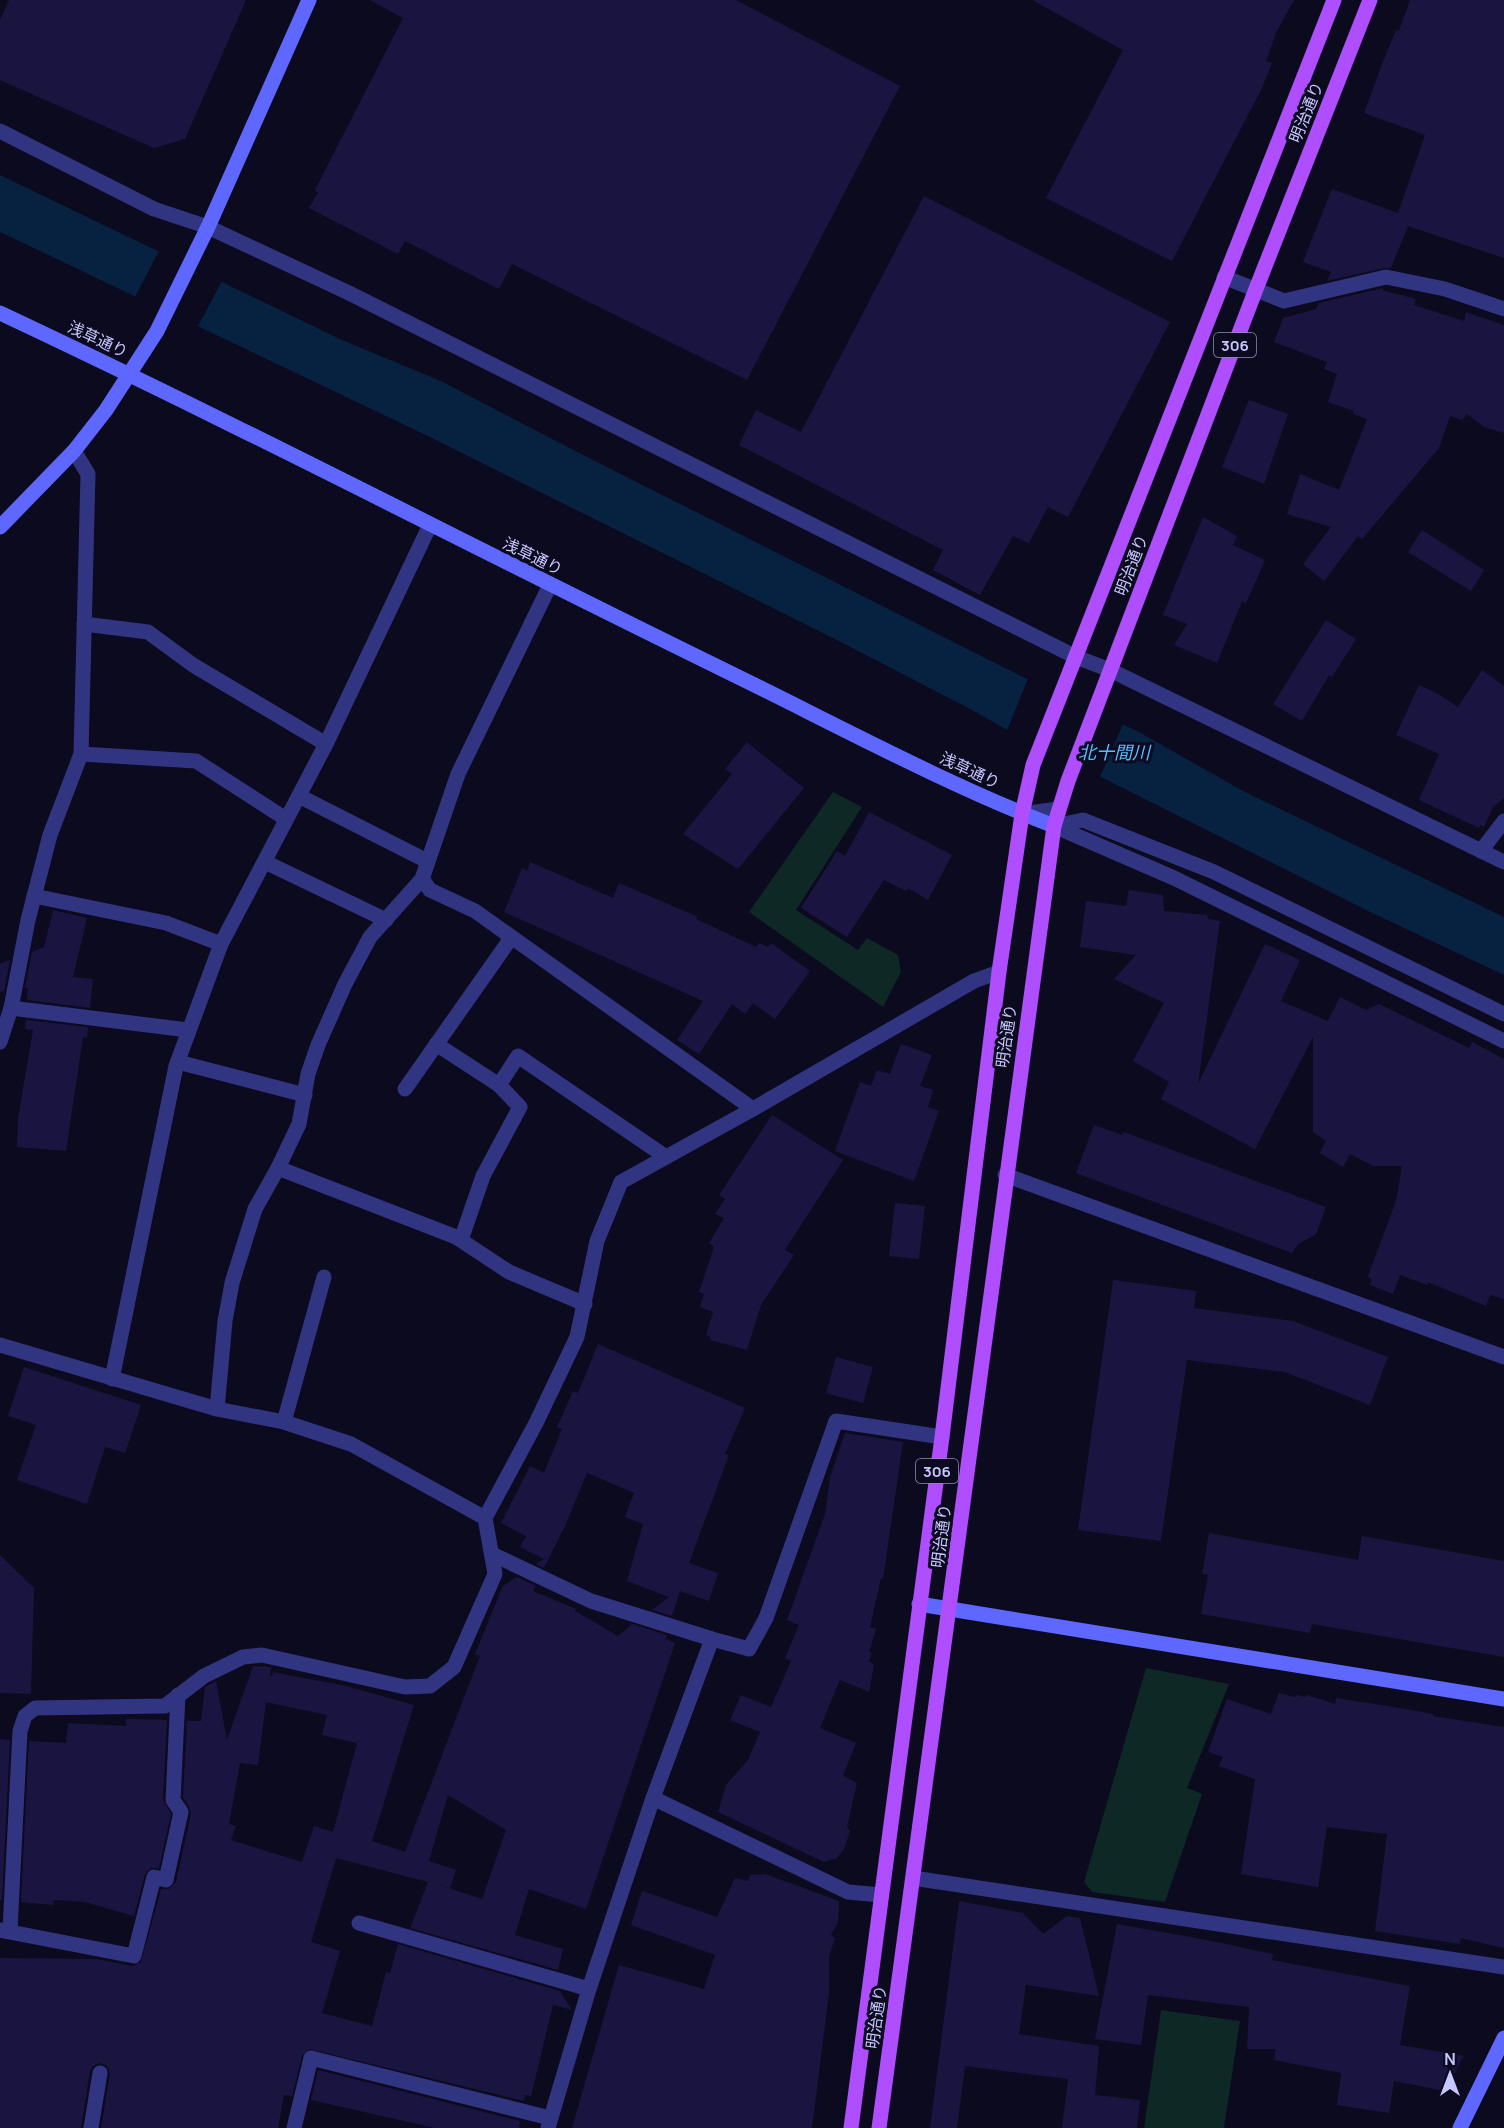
<svg xmlns="http://www.w3.org/2000/svg" width="1504" height="2128" font-family="Manrope,'Noto Sans JP',sans-serif">
	<style>
		.green { fill: #0d2825 }
		.water { fill: #072140 }
		.pier { fill: #0c0a1e }
		.building { fill: #1a1540; fill-rule: evenodd }
		.lines { fill: none; stroke-linecap: round; stroke-linejoin: round }
		.street { stroke: #313581; stroke-width: 15 }
		.secondary { stroke: #5e67ff; stroke-width: 15 }
		.primary { stroke: #ae4eff; stroke-width: 15 }
		.labels { text-anchor: middle; dominant-baseline: central; stroke-width: 6; stroke-linejoin: round; paint-order: stroke }
		.shield { fill: #0c0a1e; stroke: #908ebc; stroke-width: 1.5 }
		.shield-label { font-size: 15px; font-weight: bold; fill: #c9c7ff }
		.street-label { font-size: 16px; fill: #c9c7ff; stroke: #0c0a1e }
		.water-label { font-size: 18px; font-style: italic; fill: #55beff; stroke: #0c0a1e }
	</style>
	<rect width="100%" height="100%" fill="#0c0a1e"/>
	<!-- green -->
	<g class="green">
		<polygon points="833,792 862,807 796,910 858,950 867,938 898,955 901,972 883,1007 749,912"/>
		<polygon points="1146,1668 1229,1684 1187,1788 1202,1794 1165,1902 1092,1892 1084,1882"/>
		<polygon points="1161,2010 1240,2021 1224,2128 1144,2128"/>
	</g>
	<!-- water -->
	<polygon class="water" points="0,175 342,340 441,381 587,457 1029,680 1139,732 1243,791 1504,917 1504,975 1370,912 1007,730 974,711 835,639 432,438 0,232"/>
	<!-- pier -->
	<g class="pier">
		<polygon points="160,249 223,279 197,328 134,299"/>
		<polygon points="1029,676 1124,722 1099,779 1006,733"/>
	</g>
	<!-- building -->
	<g class="building">
		<polygon points="9,0 246,0 185,139 154,148 0,80 0,20"/>
		<polygon points="370,0 736,0 900,86 747,380 512,264 499,289 405,241 398,254 309,208 318,193 315,190 403,18"/>
		<polygon points="1032,0 1294,0 1276,33 1266,61 1272,63 1261,90 1172,261 1046,198 1123,50"/>
		<polygon points="1410,0 1504,0 1504,258 1408,226 1391,268 1384,268 1327,281 1331,272 1303,262 1332,189 1398,213 1425,135 1364,113 1382,64 1396,30 1399,31"/>
		<polygon points="924,196 1170,322 1068,517 1048,507 1029,543 1013,536 980,595 933,570 943,550 739,445 756,410 801,432"/>
		<polygon points="1383,288 1382,290 1416,299 1414,305 1464,321 1466,312 1504,325 1504,433 1484,427 1467,414 1462,420 1450,416 1439,448 1362,539 1358,536 1324,581 1303,564 1331,527 1287,514 1300,474 1339,490 1367,419 1353,414 1354,411 1328,402 1337,374 1324,369 1327,362 1274,342 1283,318 1316,309 1319,303"/>
		<polygon points="1249,400 1288,414 1264,484 1222,467"/>
		<polygon points="1203,517 1237,536 1233,545 1265,560 1246,603 1242,601 1217,663 1174,645 1187,624 1163,615"/>
		<polygon points="1422,530 1484,570 1471,591 1408,552"/>
		<polygon points="1326,620 1356,639 1332,677 1329,675 1302,721 1273,704"/>
		<polygon points="1482,670 1504,686 1504,798 1493,807 1484,827 1480,825 1479,828 1419,800 1439,754 1396,735 1419,685 1438,694 1458,707"/>
		<polygon points="747,742 804,788 738,869 683,834 732,774 725,769"/>
		<polygon points="869,812 952,855 928,900 908,888 906,891 884,880 847,937 801,908 837,851 845,856"/>
		<polygon points="530,862 613,898 619,883 698,917 696,919 756,947 759,943 768,947 771,943 810,971 775,1019 753,1003 745,1014 732,1004 699,1054 677,1040 703,1001 504,912 522,868 527,871"/>
		<polygon points="1129,890 1163,895 1164,911 1207,915 1208,919 1220,921 1198,1084 1265,944 1300,960 1281,1001 1328,1021 1340,997 1366,1010 1379,1004 1469,1048 1472,1042 1504,1059 1504,1299 1490,1295 1486,1306 1428,1282 1427,1285 1400,1275 1393,1294 1370,1285 1372,1280 1368,1276 1396,1201 1402,1166 1373,1166 1350,1154 1343,1167 1320,1153 1326,1141 1313,1132 1313,1037 1255,1149 1161,1099 1169,1082 1133,1061 1164,1003 1114,979 1136,955 1080,947 1086,901 1126,906"/>
		<polygon points="53,910 87,918 73,977 93,979 90,1008 28,1000 27,998 28,988 25,988 32,952 44,947"/>
		<polygon points="10,960 4,991 0,992 0,964"/>
		<polygon points="26,1020 88,1027 87,1038 83,1037 66,1151 17,1147 18,1118 33,1030 25,1029"/>
		<polygon points="901,1044 932,1055 920,1086 933,1090 928,1107 939,1111 914,1181 835,1151 860,1082 871,1086 877,1070 890,1074"/>
		<polygon points="772,1115 843,1160 785,1250 794,1255 761,1305 747,1350 710,1340 711,1337 706,1335 713,1312 700,1307 704,1294 699,1292 714,1247 709,1243 724,1218 715,1214 725,1199 719,1195"/>
		<polygon points="1094,1125 1122,1135 1124,1132 1326,1207 1317,1232 1315,1235 1298,1244 1292,1253 1076,1173"/>
		<polygon points="895,1203 925,1206 919,1259 889,1256"/>
		<polygon points="1113,1280 1196,1291 1194,1308 1293,1321 1388,1357 1370,1405 1285,1372 1187,1360 1161,1541 1078,1530"/>
		<polygon points="598,1344 745,1408 725,1454 729,1455 689,1563 718,1573 709,1601 680,1591 672,1616 652,1610 669,1597 627,1581 643,1524 625,1517 634,1493 587,1473 566,1524 544,1568 536,1564 544,1559 520,1547 526,1536 501,1523 530,1466 544,1473 562,1429 557,1427 573,1391 578,1393"/>
		<polygon points="836,1357 873,1367 863,1403 826,1393"/>
		<polygon points="24,1367 141,1405 125,1453 105,1447 87,1504 17,1480 36,1425 8,1416"/>
		<polygon points="845,1433 903,1442 883,1579 881,1578 870,1627 876,1629 869,1652 872,1653 869,1661 874,1665 869,1692 840,1680 820,1728 856,1743 843,1776 857,1783 847,1827 850,1831 844,1849 837,1858 824,1862 718,1812 726,1785 748,1760 760,1732 730,1720 741,1695 771,1707 791,1661 785,1658 799,1625 787,1620 825,1514 830,1477"/>
		<polygon points="1209,1533 1358,1560 1362,1536 1504,1561 1504,1657 1312,1624 1310,1633 1201,1614 1208,1575 1202,1574"/>
		<polygon points="0,1555 34,1588 31,1694 0,1693"/>
		<path d="M517,1577L536,1586L533,1591L576,1609L575,1611L618,1636L632,1624L667,1635L665,1639L675,1643L586,1909L529,1889L515,1935L563,1949L558,1970L410,1928L428,1882L336,1858L311,1942L340,1951L322,2013L372,2026L386,1972L390,1973L398,1944L560,1991L572,2010L553,2005L531,2096L525,2095L524,2101L309,2049L302,2056L292,2096L284,2095L278,2128H101L110,2074L107,2066L101,2063L93,2066L90,2071L81,2128H0V1958L96,1959L133,1966L141,1962L161,1889H169L176,1882L191,1814L189,1807L183,1797L187,1721H201L205,1687L216,1681L227,1740L253,1666L271,1667L270,1676H272L273,1672L346,1686L414,1705L372,1841L405,1852L480,1656L475,1654L491,1615L503,1586ZM266,1702L327,1715L322,1735L357,1743L333,1832L314,1826L302,1862L231,1840L236,1826L229,1824L240,1763L258,1765ZM448,1795L506,1830L482,1899L436,1884L450,1888L456,1870L429,1861Z"/>
		<polygon points="1279,1693 1295,1697 1297,1695 1305,1697 1307,1695 1335,1704 1336,1698 1394,1707 1433,1714 1433,1716 1504,1727 1504,1948 1461,1938 1460,1944 1375,1931 1387,1834 1327,1827 1318,1887 1241,1874 1255,1779 1219,1766 1223,1757 1208,1752 1227,1699 1271,1714"/>
		<polygon points="126,1719 167,1720 163,1800 171,1814 159,1868 151,1868 145,1874 134,1916 85,1902 54,1900 53,1905 21,1902 29,1741 66,1743 68,1723 126,1726"/>
		<polygon points="0,1739 10,1740 2,1900 0,1900"/>
		<polygon points="765,1874 839,1901 838,1922 831,1935 835,1938 829,1956 829,1993 812,2128 572,2128 619,1965 704,1989 715,1955 631,1925 642,1891 717,1917 735,1878 748,1881 750,1875"/>
		<polygon points="959,1901 1023,1913 1043,1934 1067,1916 1080,1918 1099,1996 1026,1985 1019,2034 1099,2046 1095,2095 1140,2100 1137,2128 1062,2128 1068,2079 965,2066 957,2128 930,2128"/>
		<polygon points="1117,1924 1202,1939 1273,1954 1272,1960 1410,1986 1400,2045 1464,2056 1445,2091 1394,2081 1389,2113 1337,2105 1341,2073 1274,2060 1276,2049 1247,2049 1249,2007 1148,1995 1141,2045 1095,2039"/>
		<polygon points="318,2070 520,2121 519,2128 435,2128 311,2100"/>
	</g>
	<g class="lines">
		<!-- street -->
		<g class="street">
			<polyline points="0,131 154,209 208,227 349,293 988,613 1076,657 1110,670 1504,862"/>
			<polyline points="1224,277 1284,301 1386,277 1445,289 1504,309"/>
			<polyline points="84,624 148,632 193,665 326,744"/>
			<polyline points="81,754 196,761 286,819"/>
			<polyline points="299,796 427,861"/>
			<polyline points="1022,814 1058,809"/>
			<polyline points="1054,826 1174,878 1504,1041"/>
			<polyline points="1054,826 1083,820 1214,872 1504,1014"/>
			<polyline points="1481,851 1504,821"/>
			<polyline points="265,862 386,920"/>
			<polyline points="422,879 430,890 475,911 753,1109"/>
			<polyline points="34,896 166,923 221,944"/>
			<polyline points="11,1008 188,1030"/>
			<polyline points="0,1042 11,1008 28,920 50,835 81,754 88,474 74,451"/>
			<polyline points="436,1044 499,1085 518,1056 666,1157"/>
			<polyline points="178,1062 305,1095"/>
			<polyline points="405,1089 511,938"/>
			<polyline points="278,1168 456,1237 509,1272 585,1304"/>
			<polyline points="1005,1175 1504,1357"/>
			<polyline points="461,1240 483,1176 520,1107 499,1085"/>
			<polyline points="0,1345 217,1409 284,1422 351,1444 485,1518 495,1574 454,1667 430,1686 405,1687 262,1655 243,1657 204,1676 165,1706 35,1708 25,1716 20,1731 10,1930"/>
			<polyline points="112,1379 176,1066 221,944 326,744 430,525"/>
			<polyline points="217,1409 225,1321 232,1283 255,1209 278,1168 299,1124 308,1074 318,1045 345,984 370,937 422,879 458,774 550,585"/>
			<polyline points="284,1422 324,1277"/>
			<polyline points="485,1518 536,1423 577,1337 597,1241 621,1182 753,1109 974,981 999,972"/>
			<polyline points="492,1554 591,1601 712,1639 749,1649 766,1618 836,1421 942,1437"/>
			<polyline points="653,1798 848,1892 881,1895"/>
			<polyline points="913,1878 1504,1967"/>
			<polyline points="359,1923 589,1989"/>
			<polyline points="0,1930 134,1956 154,1877 166,1880 181,1812 173,1800 178,1695"/>
			<polyline points="91,2128 100,2073"/>
			<polyline points="294,2128 311,2058 550,2118"/>
			<polyline points="548,2128 589,1989 653,1798 712,1639"/>
		</g>
		<!-- secondary -->
		<g class="secondary">
			<path d="M0,313C243,427 482,552 724,670C833,723 941,782 1054,826"/>
			<polyline points="0,527 74,451 106,410 157,331 208,227 309,0"/>
			<polyline points="919,1604 1504,1699"/>
			<polyline points="1460,2128 1504,2038"/>
		</g>
		<!-- primary -->
		<g class="primary">
			<polyline points="851,2128 942,1437 999,972 1022,814 1033,765 1334,0"/>
			<polyline points="879,2128 1054,826 1068,781 1256,289 1370,0"/>
		</g>
	</g>
	<g class="labels">
		<!-- shield labels -->
		<g class="shield">
			<rect x="1214" y="333" width="42" height="24" rx="4.5"/>
			<rect x="916" y="1459" width="42" height="24" rx="4.5"/>
		</g>
		<g class="shield-label">
			<text x="1235" y="345">306</text>
			<text x="937" y="1471">306</text>
		</g>
		<!-- street labels -->
		<g class="street-label">
			<text transform="translate(1306 112) rotate(-68)">明治通り</text>
			<text transform="translate(98 339) rotate(25)">浅草通り</text>
			<text transform="translate(533 556) rotate(26)">浅草通り</text>
			<text transform="translate(1131 565) rotate(-69)">明治通り</text>
			<text transform="translate(970 770) rotate(25)">浅草通り</text>
			<text transform="translate(1006 1036) rotate(-82)">明治通り</text>
			<text transform="translate(941 1536) rotate(-83)">明治通り</text>
			<text transform="translate(876 2017) rotate(-82)">明治通り</text>
		</g>
		<!-- water labels -->
		<g class="water-label">
			<text x="1114" y="752">北十間川</text>
		</g>
	</g>
	<!-- north arrow -->
	<g transform="translate(1450 2074)" stroke="#0c0a1e" stroke-width="4.5" paint-order="stroke">
	<path d="M0-4.5L10 22L0 15L-10 22Z" fill="#c9c7ff"/>
	<text y="-9" font-size="16" font-weight="bold" text-anchor="middle" fill="#c9c7ff">N</text>
	</g>
</svg>
